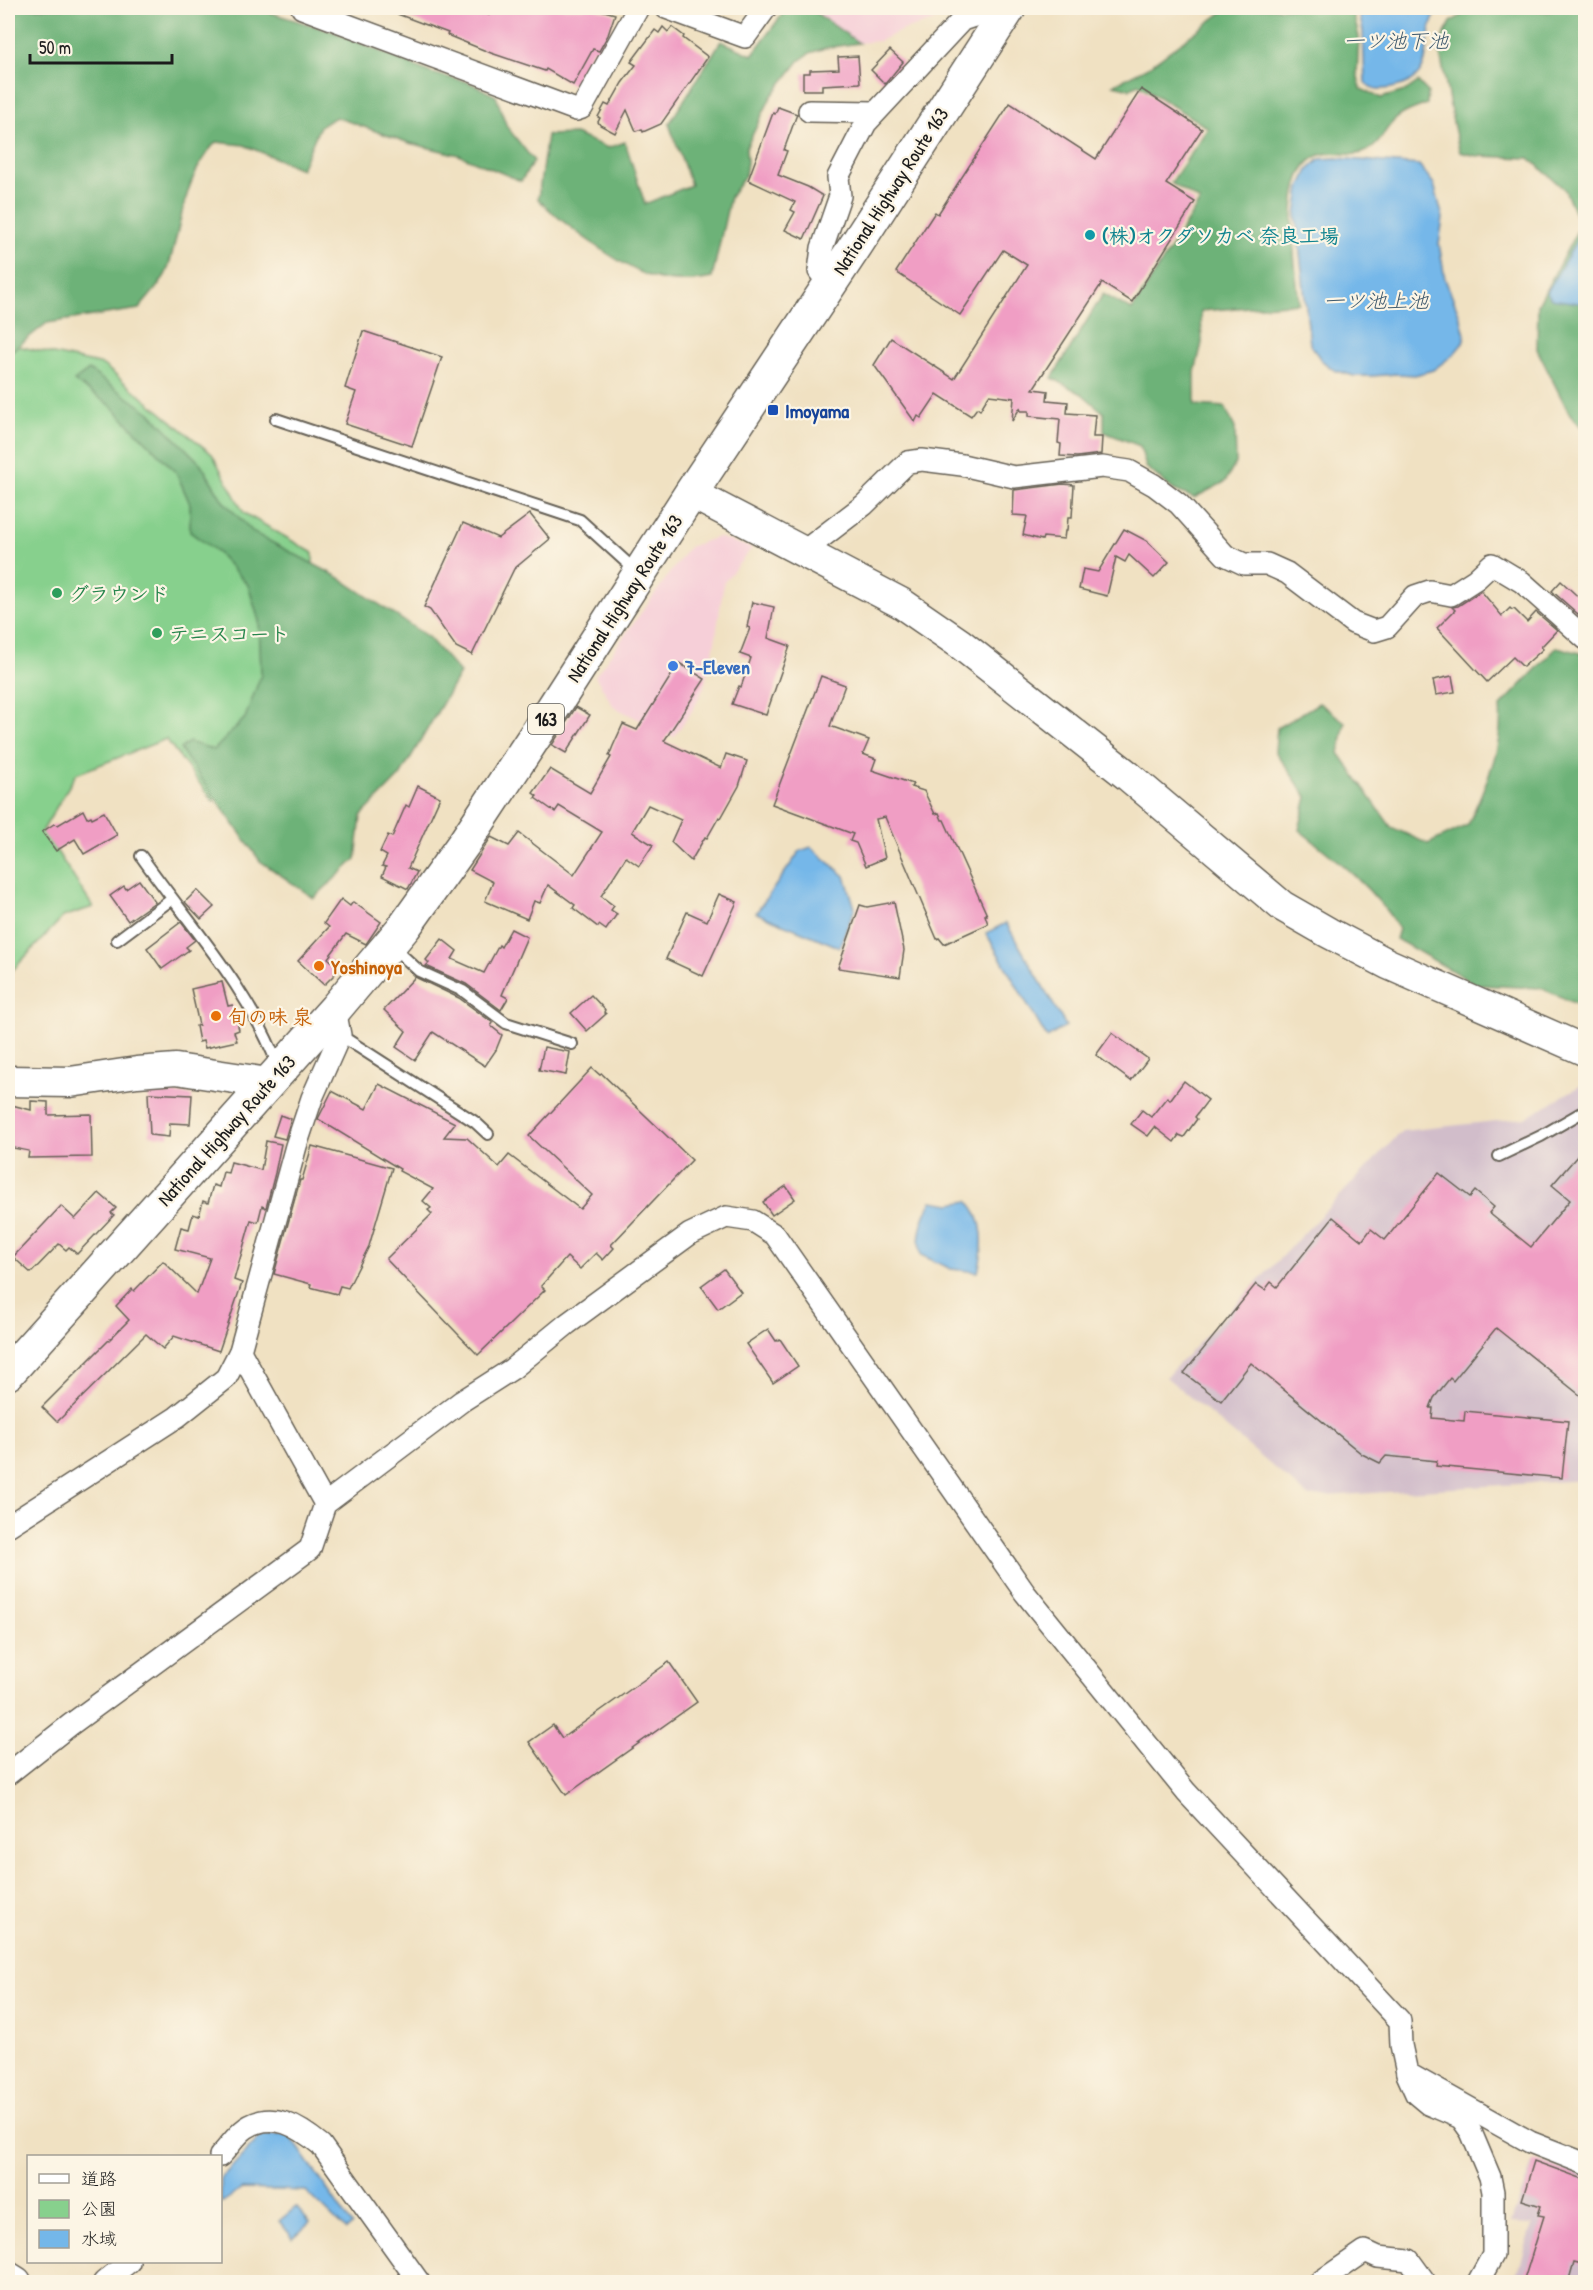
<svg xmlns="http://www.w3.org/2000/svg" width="1593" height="2290" font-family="'Patrick Hand','Klee One',sans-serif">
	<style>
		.built { fill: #f6cfd8 }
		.industrial { fill: #d1bdca }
		.green { fill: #87d08d; stroke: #527654; stroke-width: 1.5 }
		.forest { fill: #6db278; stroke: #44674a; stroke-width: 1.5 }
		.water { fill: #74b7e9; stroke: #486a82; stroke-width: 1.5 }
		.building { fill: #f09ec4 }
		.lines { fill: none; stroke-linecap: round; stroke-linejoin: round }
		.lane-casing { stroke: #666156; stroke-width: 14 }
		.street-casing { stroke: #666156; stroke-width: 24 }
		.secondary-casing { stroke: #666156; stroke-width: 33 }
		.highway-casing { stroke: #666156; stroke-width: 36 }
		.lane { stroke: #fff; stroke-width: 10 }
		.street { stroke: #fff; stroke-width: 21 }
		.secondary { stroke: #fff; stroke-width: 30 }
		.highway { stroke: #fff; stroke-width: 33 }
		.culture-dot { fill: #0f9aa8; stroke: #fcf5e5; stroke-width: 2 }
		.transit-dot { fill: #1a4fb4; stroke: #fcf5e5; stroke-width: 2 }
		.leisure-dot { fill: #2e9e5b; stroke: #fcf5e5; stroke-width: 2 }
		.shop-dot { fill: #3f7fe0; stroke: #fcf5e5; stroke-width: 2 }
		.food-dot { fill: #e8710a; stroke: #fcf5e5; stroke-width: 2 }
		.labels { text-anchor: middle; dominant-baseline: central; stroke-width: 4.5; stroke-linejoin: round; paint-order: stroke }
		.shield { fill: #fcf5e5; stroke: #5f5d58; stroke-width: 1.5 }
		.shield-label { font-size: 18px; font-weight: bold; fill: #1c1c1c }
		.street-label { font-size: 20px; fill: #1c1c1c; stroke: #fcf5e5 }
		.culture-label { font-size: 20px; font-weight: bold; fill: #0d838f; stroke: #fcf5e5; text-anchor: start }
		.transit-label { font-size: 20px; font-weight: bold; fill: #164399; stroke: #fcf5e5; text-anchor: start }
		.leisure-label { font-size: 20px; font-weight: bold; fill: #27864d; stroke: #fcf5e5; text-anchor: start }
		.shop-label { font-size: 20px; font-weight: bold; fill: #366cbe; stroke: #fcf5e5; text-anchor: start }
		.food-label { font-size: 20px; font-weight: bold; fill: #c56008; stroke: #fcf5e5; text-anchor: start }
		.water-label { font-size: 21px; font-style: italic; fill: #3f5a6e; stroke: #fcf5e5 }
	</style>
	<rect width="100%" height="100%" fill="#fcf5e5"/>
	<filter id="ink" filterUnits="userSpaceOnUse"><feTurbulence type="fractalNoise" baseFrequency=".0167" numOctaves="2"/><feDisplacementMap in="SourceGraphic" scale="12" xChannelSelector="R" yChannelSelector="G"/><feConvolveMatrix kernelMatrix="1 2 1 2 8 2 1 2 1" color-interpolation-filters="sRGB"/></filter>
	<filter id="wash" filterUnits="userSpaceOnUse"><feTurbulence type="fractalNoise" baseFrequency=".008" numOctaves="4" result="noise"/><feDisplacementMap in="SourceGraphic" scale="24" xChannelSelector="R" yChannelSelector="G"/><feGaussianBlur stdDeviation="1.35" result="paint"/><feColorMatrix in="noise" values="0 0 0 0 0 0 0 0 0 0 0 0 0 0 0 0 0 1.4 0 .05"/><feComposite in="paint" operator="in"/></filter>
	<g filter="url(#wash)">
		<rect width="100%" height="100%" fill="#f0e1c2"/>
		<!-- built -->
		<g class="built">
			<polygon points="809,8 959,8 931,22 903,30 879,41 859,43"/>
			<polygon points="717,537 752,548 724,582 714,648 704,687 694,708 674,737 614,707 595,676 689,547"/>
		</g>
		<!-- industrial -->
		<g class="industrial">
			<polygon points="1585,1083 1585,1480 1309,1497 1166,1377 1402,1131 1525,1118"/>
			<polygon points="1533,2160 1585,2176 1585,2282 1515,2282 1533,2224 1511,2223"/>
		</g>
		<!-- green -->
		<polygon class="green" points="8,344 103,365 212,454 244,513 313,553 312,715 213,801 166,739 76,774 43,830 93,907 63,917 8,975"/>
		<!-- forest -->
		<g class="forest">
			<path d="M8,8H255L334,32L431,73L468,82L496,96L507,127L534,161L521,181L459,155L409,143L336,117L320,126L301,169L244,145L216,142C182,178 182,227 167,271C162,284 147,298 139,309L47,323L8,354Z"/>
			<path d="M787,8H809L859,43L825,48L810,53L799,61L771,97L746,148L747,162L745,176L730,197L712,278C692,282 672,283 652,277C621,267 562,223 538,199L547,135L575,134L608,148L625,142L645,204L691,185L669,124L721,41L752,55Z"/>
			<path d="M1228,8H1352L1359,37L1357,73L1361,89L1381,98L1405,91L1418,82L1428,92L1427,104C1414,109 1400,113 1391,124C1382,134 1380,145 1367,151C1351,160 1331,147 1314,158C1280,178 1296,269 1299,303L1201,311L1202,343L1195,372V405L1225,407L1235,428L1236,463L1225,482L1194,498L1174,490L1146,467L1140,446L1104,432V413L1082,394L1052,378L1103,294L1132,310L1200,201L1171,183L1208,128L1138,84L1130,89L1113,85L1148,67Z"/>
			<path d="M1472,8H1528L1548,12L1556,8H1585V431L1569,413L1537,349L1538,305L1580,225L1565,190L1529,158L1477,156L1460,152C1450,117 1447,81 1438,46L1451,22Z"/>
			<polygon points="89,370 150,413 201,464 223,501 254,533 338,577 428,637 460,673 400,776 361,816 356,859 314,898 260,861 180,749 189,742 214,750 245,718 261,675 259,621 248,585 215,550 190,532 190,504 176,472 110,405 74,381"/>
			<path d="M1557,647L1585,654V1008L1541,988L1477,985L1396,939L1399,929C1374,888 1336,859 1299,830L1307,797L1275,751L1277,728L1319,703L1345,722L1339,753L1391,827L1428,844L1468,825C1484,787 1504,749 1500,707Z"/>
		</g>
		<!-- water -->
		<g class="water">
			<path d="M1358,8H1440C1416,38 1443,79 1391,88C1379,90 1373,90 1365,83L1363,31Z"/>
			<polygon points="1336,158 1419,165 1434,184 1443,218 1439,244 1441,255 1445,279 1461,319 1465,335 1463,343 1453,355 1433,370 1415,375 1396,374 1373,376 1354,376 1334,370 1321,360 1310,344 1296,216 1300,188 1308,170 1320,159"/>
			<polygon points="1585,226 1585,304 1551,299 1547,292"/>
			<polygon points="811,847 845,876 855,908 839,947 756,913 800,851"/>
			<polygon points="1006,923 1066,1026 1047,1038 986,933"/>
			<path d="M932,1201L951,1204L968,1201C986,1221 984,1247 978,1272L951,1269L921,1255C916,1237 923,1217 932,1201Z"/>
			<polygon points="289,2134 352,2225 346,2230 306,2191 242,2189 221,2203 221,2178 261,2136"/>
			<polygon points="296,2207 310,2223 293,2238 279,2221"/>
		</g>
		<g id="blocks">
			<!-- building -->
			<g class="building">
				<polygon points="384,8 472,8 489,15 492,8 594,8 615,14 608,35 599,51 593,49 573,85 546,69 545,71 491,53 447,35 448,33 384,9"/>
				<polygon points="663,27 668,32 672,27 684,36 683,38 708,57 661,124 643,132 642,129 636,131 627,110 615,133 600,125 598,122 600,118 598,117 605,104 609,106 622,83 636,65 631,62 655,30 659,33"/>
				<polygon points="890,50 903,62 885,84 871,70"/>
				<polygon points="858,56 860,83 822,85 822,90 803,90 803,73 810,73 810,70 839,69 838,57"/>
				<polygon points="1141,89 1202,129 1166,184 1195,202 1132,302 1102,283 1033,389 1048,391 1047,400 1068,402 1067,413 1095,415 1093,437 1102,437 1101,454 1077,457 1060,456 1061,444 1058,443 1060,419 1029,416 1029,411 1021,411 1020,408 1012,421 1014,398 989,395 980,410 977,408 971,416 937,394 921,418 918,416 915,422 874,365 891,338 954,379 1027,265 1003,250 960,315 896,272 935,212 938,214 1010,103 1096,159"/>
				<polygon points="778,107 797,114 784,150 787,151 778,175 808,187 823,196 804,239 785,230 795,212 791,210 795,202 748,180 773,113 775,114"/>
				<polygon points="363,331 442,357 412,446 345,424 356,392 345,388"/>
				<polygon points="1063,484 1074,485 1072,517 1068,517 1067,531 1065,531 1064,539 1043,537 1042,540 1023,535 1027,516 1013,515 1014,490"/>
				<polygon points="530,514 550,539 514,569 472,655 456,647 430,610 424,607 463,523 498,538"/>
				<polygon points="1124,529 1147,541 1169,562 1154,578 1129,555 1125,562 1116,557 1107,596 1079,589 1083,569 1098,572"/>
				<polygon points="1561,581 1586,604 1586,621 1552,591"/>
				<polygon points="1481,591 1502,616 1510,608 1512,610 1514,609 1527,622 1536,612 1557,630 1541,647 1543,649 1523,667 1513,657 1487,682 1437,628 1455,610 1452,607 1458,606"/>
				<polygon points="752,602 774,607 768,638 790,646 766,715 732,704 739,686 741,687 751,658 740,654 750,628 747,627"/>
				<polygon points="679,663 705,679 664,741 721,768 726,754 747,761 739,786 721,818 719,817 707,838 705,837 691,861 671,842 681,820 648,805 632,832 653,845 639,866 626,857 601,896 614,906 611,910 617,914 606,930 599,925 598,927 573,908 575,905 548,885 540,903 534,901 527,919 485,901 493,882 470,870 491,837 509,846 519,833 574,875 602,832 559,806 555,812 535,798 537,796 533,793 550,769 590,793 611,757 609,756 613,746 623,724 637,730"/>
				<polygon points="821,676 845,685 830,726 869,740 863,754 876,759 872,770 913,784 911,787 924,791 935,814 939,813 942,820 944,820 987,915 985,915 988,924 944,944 939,938 937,939 885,817 876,819 885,858 866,866 856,843 850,841 853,834 772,804"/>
				<polygon points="1452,676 1455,692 1436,695 1433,680"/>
				<polygon points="576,707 590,715 566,753 552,745"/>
				<polygon points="418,786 440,797 408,868 417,872 408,889 382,876 386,867 382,866 387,856 380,852 388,835 392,837 406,805 409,807"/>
				<polygon points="83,810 87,818 91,816 92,818 104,812 117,835 84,854 75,839 56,851 42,832 54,824 58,825"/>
				<polygon points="139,880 155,902 128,921 110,896 124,886 126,889"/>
				<polygon points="197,890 214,907 201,919 185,902"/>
				<polygon points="719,894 737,902 703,976 666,959 687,912 707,921"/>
				<polygon points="341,899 350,906 353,902 381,922 366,944 346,934 328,958 340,969 324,985 298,961 329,927 324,923"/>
				<polygon points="894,902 904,950 900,977 838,968 860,905 867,907"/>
				<polygon points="181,922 195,940 186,947 189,950 162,969 147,948"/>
				<polygon points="511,929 527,937 502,995 508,998 501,1010 466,984 426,966 429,963 426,960 442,939 457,951 452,959 484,973 499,945 501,947"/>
				<polygon points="415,977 459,998 493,1023 491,1026 502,1035 496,1050 485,1066 433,1032 415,1060 396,1047 406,1031 384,1010"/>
				<polygon points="222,982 228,1006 233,1005 239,1030 234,1032 237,1041 205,1048 203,1041 199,1042 196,1026 199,1025 191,989"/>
				<polygon points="591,995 605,1010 604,1012 606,1014 587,1031 571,1013"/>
				<polygon points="1112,1033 1148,1059 1131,1081 1096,1055"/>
				<polygon points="544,1047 570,1052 566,1075 539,1070"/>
				<polygon points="592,1068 600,1075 602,1074 692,1160 611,1245 614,1248 603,1260 596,1253 580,1269 567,1257 541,1286 545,1290 478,1355 386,1259 432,1214 428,1210 431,1208 423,1201 433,1189 399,1171 400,1169 318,1119 332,1091 366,1109 379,1084 455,1123 444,1137 467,1138 499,1167 509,1155 580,1209 592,1195 529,1136"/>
				<polygon points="1184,1081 1208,1100 1195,1117 1197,1119 1184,1137 1179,1135 1174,1142 1155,1127 1148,1136 1131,1124 1142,1110 1151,1117 1167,1097 1170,1100"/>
				<polygon points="148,1093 192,1095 190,1124 170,1123 169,1137 150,1135"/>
				<polygon points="31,1101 48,1102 48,1115 91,1114 92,1157 28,1158 29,1151 8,1147 8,1104 31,1110"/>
				<polygon points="280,1115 291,1119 285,1139 273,1136"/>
				<polygon points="266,1141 281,1144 275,1173 266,1208 262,1206 258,1222 251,1220 234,1280 242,1283 219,1351 174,1336 163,1349 146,1334 57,1422 42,1407 129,1320 116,1306 132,1289 134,1291 163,1261 197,1294 210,1258 175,1249 181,1227 189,1229 193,1214 199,1216 203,1201 208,1203 213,1185 219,1187 223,1172 228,1173 231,1162 261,1170"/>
				<polygon points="312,1146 392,1168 369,1246 348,1288 340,1286 337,1294 310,1287 311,1284 274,1274 300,1180 302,1180"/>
				<polygon points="1586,1146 1586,1400 1496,1328 1453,1381 1450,1378 1434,1398 1430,1408 1433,1408 1432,1418 1464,1421 1465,1411 1568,1421 1562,1478 1436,1466 1437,1461 1386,1456 1380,1463 1362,1454 1251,1363 1221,1401 1184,1373 1256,1284 1265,1290 1271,1282 1277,1287 1333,1217 1362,1241 1371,1229 1385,1240 1439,1173 1470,1197 1475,1191 1494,1207 1489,1213 1531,1247 1570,1200 1552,1185"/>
				<polygon points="786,1186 795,1199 772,1215 763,1202"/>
				<polygon points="99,1193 116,1208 111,1213 114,1215 77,1254 69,1247 66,1250 59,1244 31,1273 13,1257 61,1206 75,1219"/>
				<polygon points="724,1269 741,1292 718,1309 701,1286"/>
				<polygon points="768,1329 776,1341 780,1339 798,1366 773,1383 746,1344"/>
				<polygon points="669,1662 697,1702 566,1795 529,1742 553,1725 562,1738"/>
				<polygon points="1534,2161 1586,2180 1586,2265 1574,2262 1568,2283 1523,2283 1544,2216 1538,2215 1541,2206 1522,2200"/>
			</g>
		</g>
	</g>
	<g filter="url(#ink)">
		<use href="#blocks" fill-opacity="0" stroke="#666156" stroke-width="1.5"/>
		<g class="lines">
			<!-- lane casing -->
			<g class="lane-casing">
				<g id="lane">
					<polyline points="276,419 580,520 636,571"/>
					<path d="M141,856C189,924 248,987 278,1066"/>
					<polyline points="117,940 172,899"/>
					<polyline points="392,946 419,971 463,991 506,1023 572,1044"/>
					<polyline points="340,1035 475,1122 488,1134"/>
					<polyline points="1499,1156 1541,1136 1586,1110"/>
				</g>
			</g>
			<!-- street casing -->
			<g class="street-casing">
				<g id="street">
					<polyline points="302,8 576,110 582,108 638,8"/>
					<polyline points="666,8 745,37 766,8"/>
					<polyline points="809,111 875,112"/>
					<polyline points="830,285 819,271 822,248 840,196 838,177 866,123 962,20 983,13 1004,16"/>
					<polyline points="804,551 864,505 908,462 922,460 962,465 1014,477 1102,467 1129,471 1154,485 1179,504 1225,555 1244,564 1267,564 1287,573 1353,623 1374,631 1387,627 1415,596 1430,591 1451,595 1476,579 1492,564 1522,582 1586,639"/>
					<polyline points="240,1351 325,1504"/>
					<polyline points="8,1526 177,1417 226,1378 240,1351 296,1146 312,1098 340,1035 335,1009"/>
					<polyline points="8,1774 70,1725 310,1549 325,1504 462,1401 512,1369 567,1324 690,1234 726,1217 753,1221 775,1235 1025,1593 1186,1792 1400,2021 1401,2045 1407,2073 1530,2142 1586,2164"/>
					<polyline points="1407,2074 1416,2094 1428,2104 1461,2118 1471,2132 1490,2177 1493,2192 1493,2255 1478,2282"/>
					<path d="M220,2156C228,2148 236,2135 246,2128C273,2110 299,2127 321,2145L419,2282"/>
					<polyline points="104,2282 129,2262"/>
					<polyline points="1320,2282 1365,2251 1378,2257 1409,2260 1425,2282"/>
				</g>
			</g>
			<!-- secondary casing -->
			<g class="secondary-casing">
				<g id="secondary">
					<polyline points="691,493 901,603 959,643 1127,775 1282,906 1329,933 1388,964 1586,1051"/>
					<polyline points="8,1081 70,1082 137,1072 176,1069 268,1083"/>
					<polyline points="8,2277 16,2282"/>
				</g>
			</g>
			<!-- highway casing -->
			<g class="highway-casing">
				<polyline id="highway" points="8,1373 335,1009 405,926 465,842 537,733 691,493 856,245 1009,8"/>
			</g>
			<!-- lane -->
			<use href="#lane" class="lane"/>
			<!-- street -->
			<use href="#street" class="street"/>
			<!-- secondary -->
			<use href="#secondary" class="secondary"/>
			<!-- highway -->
			<use href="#highway" class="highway"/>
		</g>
	</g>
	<!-- markers -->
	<circle class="culture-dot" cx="1090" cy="235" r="6"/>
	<rect class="transit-dot" x="767" y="404" width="12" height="12" rx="3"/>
	<g class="leisure-dot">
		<circle cx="57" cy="593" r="6"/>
		<circle cx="157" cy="633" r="6"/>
	</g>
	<circle class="shop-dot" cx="673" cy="666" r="6"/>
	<g class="food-dot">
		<circle cx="319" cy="966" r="6"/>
		<circle cx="216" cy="1016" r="6"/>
	</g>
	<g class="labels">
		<!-- shield labels -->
		<rect class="shield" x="528" y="704" width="36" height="30" rx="4.5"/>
		<g class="shield-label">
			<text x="546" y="719">163</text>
		</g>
		<!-- street labels -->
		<g class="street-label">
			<text transform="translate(890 191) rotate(-57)">National Highway Route 163</text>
			<text transform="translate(624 598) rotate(-57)">National Highway Route 163</text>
			<text transform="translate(226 1130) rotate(-48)">National Highway Route 163</text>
		</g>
		<!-- culture labels -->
		<g class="culture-label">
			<text x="1102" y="235">(株)オクダソカベ 奈良工場</text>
		</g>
		<!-- transit labels -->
		<g class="transit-label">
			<text x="785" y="410">Imoyama</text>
		</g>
		<!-- leisure labels -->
		<g class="leisure-label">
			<text x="69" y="593">グラウンド</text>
			<text x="169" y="633">テニスコート</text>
		</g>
		<!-- shop labels -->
		<g class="shop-label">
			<text x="685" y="666">7-Eleven</text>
		</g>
		<!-- food labels -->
		<g class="food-label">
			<text x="331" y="966">Yoshinoya</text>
			<text x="228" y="1016">旬の味 泉</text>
		</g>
		<!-- water labels -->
		<g class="water-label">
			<text x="1396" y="40">一ツ池下池</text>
			<text x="1376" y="300">一ツ池上池</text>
		</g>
	</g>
	<!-- margin -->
	<rect width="1593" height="2290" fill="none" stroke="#fcf5e5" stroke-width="30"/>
	<!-- legend -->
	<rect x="27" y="2155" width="195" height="108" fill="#fcf5e5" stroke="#a29e95" stroke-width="1.5"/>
	<rect x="39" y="2174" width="30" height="9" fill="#ffffff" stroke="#a29e95" stroke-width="1.5"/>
	<text x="81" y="2185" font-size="18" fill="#1c1c1c">道路</text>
	<rect x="39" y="2200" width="30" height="18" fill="#87d08d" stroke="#a29e95" stroke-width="1.5"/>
	<text x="81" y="2215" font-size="18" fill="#1c1c1c">公園</text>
	<rect x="39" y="2230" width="30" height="18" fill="#74b7e9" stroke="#a29e95" stroke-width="1.5"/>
	<text x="81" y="2245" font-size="18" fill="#1c1c1c">水域</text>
	<!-- scale -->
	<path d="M30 54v9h142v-9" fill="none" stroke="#1c1c1c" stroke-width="3"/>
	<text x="39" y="54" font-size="18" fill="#1c1c1c" stroke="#fcf5e5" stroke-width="4.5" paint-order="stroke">50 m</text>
</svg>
